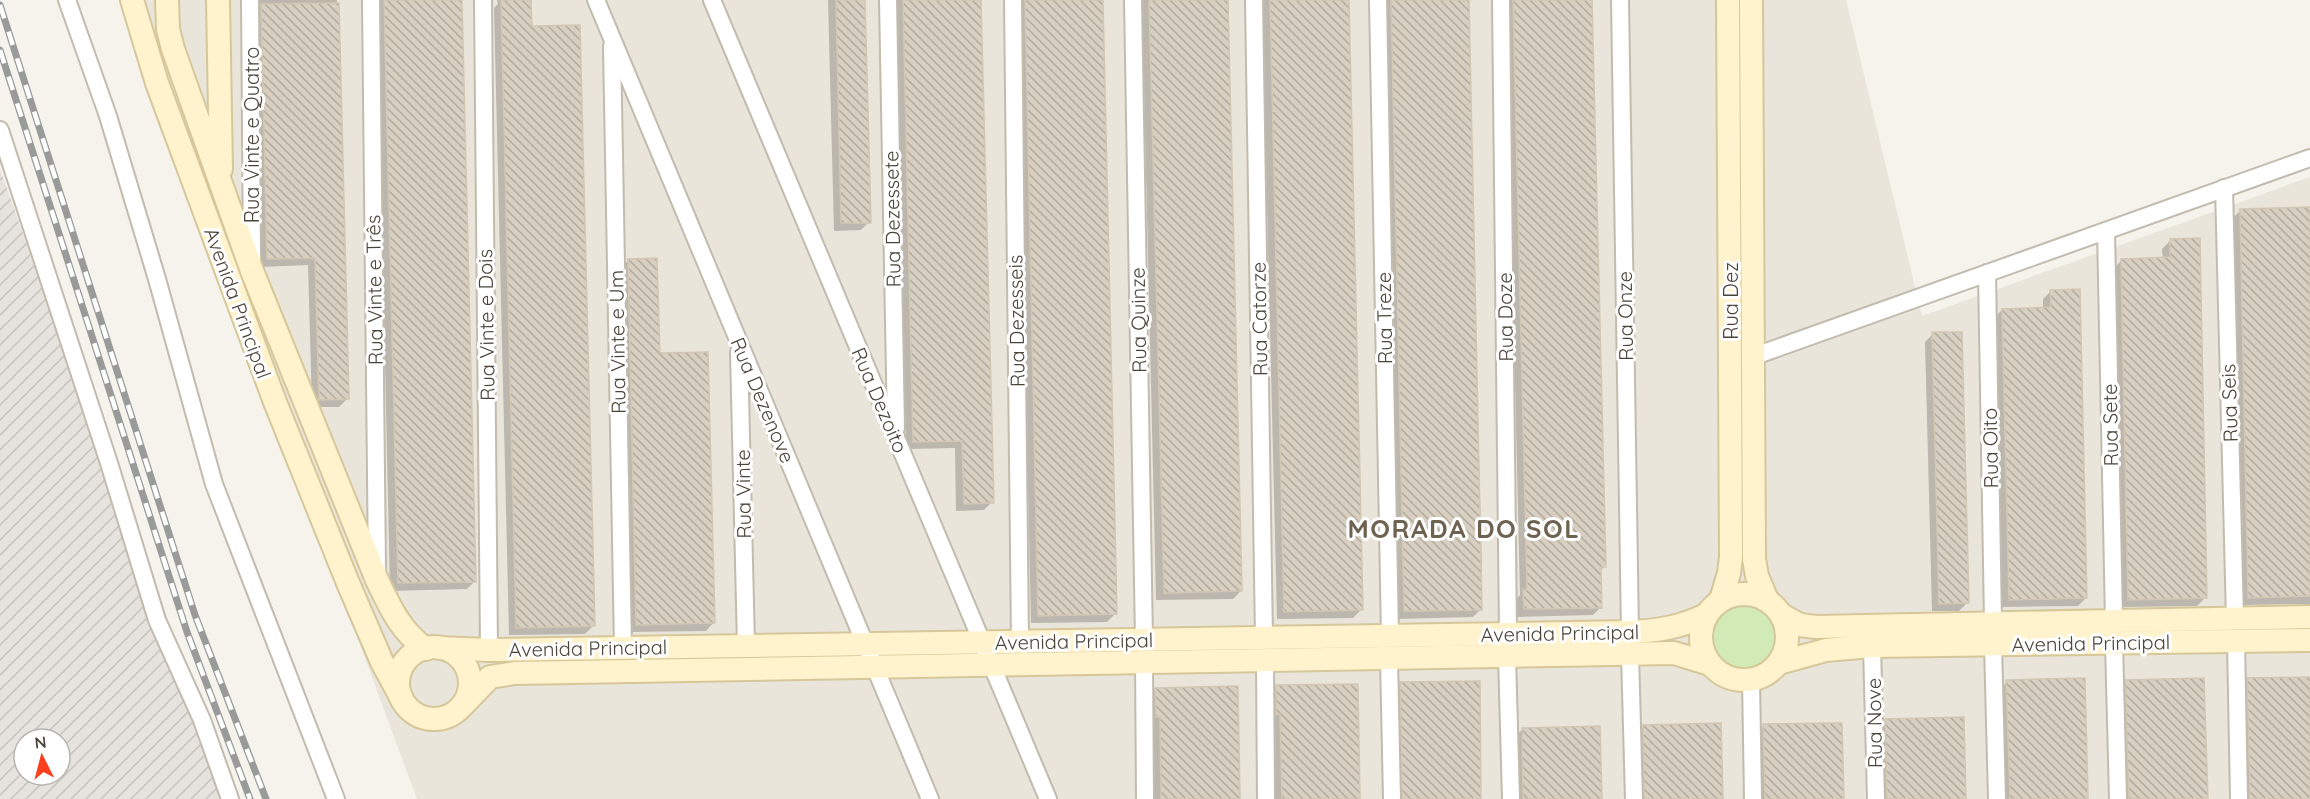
<svg xmlns="http://www.w3.org/2000/svg" width="2310" height="799" font-family="Quicksand,sans-serif">
	<style>
		.residential { fill: #eae5da }
		.industrial { fill: url(#industrial-furrows); fill-rule: evenodd }
		.grass { fill: #d2eab5 }
		.shadow { fill: #0003 }
		.building { fill: url(#building-back-hatch); stroke: #d3c7b4; stroke-width: 1.5 }
		.lines { fill: none; stroke-linecap: round; stroke-linejoin: round }
		.street-casing { stroke: #c2bbae; stroke-width: 20 }
		.secondary-casing { stroke: #d6c79b; stroke-width: 26 }
		.street { stroke: #fff; stroke-width: 16 }
		.secondary { stroke: #fff3cd; stroke-width: 22 }
		.rail-casing { stroke: #9a9a9a; stroke-width: 7 }
		.rail { stroke: #fff; stroke-width: 4.5; stroke-dasharray: 14; stroke-linecap: butt }
		.labels { text-anchor: middle; dominant-baseline: central; stroke-width: 6; stroke-linejoin: round; paint-order: stroke }
		.street-label { font-size: 20px; fill: #4b4439; stroke: #fff }
		.district-label { font-size: 26px; font-weight: bold; letter-spacing: 1.5px; fill: #6e6250; stroke: #fff }
	</style>
	<defs>
		<pattern id="industrial-furrows" width="10" height="10" patternUnits="userSpaceOnUse" patternTransform="scale(1.5)"><rect width="10" height="10" fill="#e6e2dd"/><path d="M-1 1l2-2M0 10L10 0M9 11l2-2" fill="none" stroke="#c7c3be"/></pattern>
		<pattern id="building-back-hatch" width="6" height="6" patternUnits="userSpaceOnUse" patternTransform="scale(1.5)"><rect width="6" height="6" fill="#d8cfc1"/><path d="M-1 5l2 2M0 0l6 6M5-1l2 2" fill="none" stroke="#b1aa9e"/></pattern>
	</defs>
	<rect width="100%" height="100%" fill="#f6f3ec"/>
	<!-- residential -->
	<polygon class="residential" points="122,0 1846,0 1922,316 2310,177 2310,799 417,799"/>
	<!-- industrial -->
	<path class="industrial" d="M0,169L225,799H0ZM24,739H60V775H24Z"/>
	<!-- grass -->
	<circle class="grass" cx="1743" cy="637" r="36"/>
	<!-- shadow -->
	<g class="shadow">
		<polygon points="254,0 337,0 347,399 339,407 312,407 308,265 260,267"/>
		<polygon points="377,0 462,0 475,581 467,589 390,591"/>
		<polygon points="497,0 529,0 530,28 593,626 585,634 509,635 494,8 498,4"/>
		<polygon points="828,0 863,0 869,222 861,230 834,231"/>
		<polygon points="897,0 980,0 992,502 984,510 956,511 955,448 906,449 895,6"/>
		<polygon points="1017,0 1102,0 1115,614 1107,622 1031,623"/>
		<polygon points="1142,0 1226,0 1241,591 1233,599 1156,600"/>
		<polygon points="1262,0 1346,0 1361,610 1353,618 1277,619"/>
		<polygon points="1382,0 1467,0 1482,572 1480,574 1481,609 1473,617 1396,619"/>
		<polygon points="1506,0 1590,0 1604,567 1600,571 1601,607 1593,615 1517,617 1516,599 1520,595"/>
		<polygon points="2310,209 2310,604 2241,605 2233,218 2241,210"/>
		<polygon points="2170,241 2205,598 2197,606 2121,607 2114,268 2122,260 2163,259 2162,249"/>
		<polygon points="628,261 658,355 713,623 706,631 629,632 620,269"/>
		<polygon points="2051,291 2086,598 2078,606 2001,607 1994,318 2002,310 2043,309 2043,299"/>
		<polygon points="1933,334 1967,603 1959,611 1932,611 1925,342"/>
		<polygon points="2310,678 2310,799 2242,799 2240,687 2248,679"/>
		<polygon points="2126,681 2206,799 2121,799 2118,689"/>
		<polygon points="2007,682 2087,799 2002,799 1999,690"/>
		<polygon points="1401,684 1480,799 1395,799 1393,692"/>
		<polygon points="1276,687 1359,799 1274,799 1268,694"/>
		<polygon points="1156,689 1239,799 1154,799 1152,725 1148,697"/>
		<polygon points="1886,720 1964,799 1880,799 1878,728"/>
		<polygon points="1643,726 1721,799 1637,799 1635,734"/>
		<polygon points="1764,726 1842,799 1758,799 1756,734"/>
		<polygon points="1522,730 1601,799 1516,799 1514,737"/>
	</g>
	<!-- building -->
	<g class="building">
		<polygon points="384,0 462,0 476,582 398,583"/>
		<polygon points="501,0 531,0 532,26 580,25 595,626 516,628"/>
		<polygon points="836,0 865,0 871,223 841,223"/>
		<polygon points="903,0 981,0 994,503 964,504 962,441 913,442"/>
		<polygon points="1025,0 1103,0 1117,614 1038,616"/>
		<polygon points="1149,0 1228,0 1242,591 1164,593"/>
		<polygon points="1270,0 1349,0 1363,610 1284,612"/>
		<polygon points="1391,0 1469,0 1482,610 1404,611"/>
		<polygon points="1513,0 1592,0 1606,567 1601,567 1602,608 1524,609 1523,590 1527,590"/>
		<polygon points="339,3 349,399 319,400 315,258 267,259 261,4"/>
		<polygon points="2310,207 2310,596 2248,598 2240,209"/>
		<polygon points="2200,238 2207,598 2128,600 2121,259 2170,257 2170,239"/>
		<polygon points="657,258 660,353 708,352 715,623 636,625 628,259"/>
		<polygon points="2080,289 2087,598 2009,600 2002,309 2051,307 2050,290"/>
		<polygon points="1932,332 1962,332 1969,603 1939,604"/>
		<polygon points="2310,677 2310,799 2250,799 2247,678"/>
		<polygon points="2085,678 2088,799 2010,799 2006,680"/>
		<polygon points="2204,678 2208,799 2129,799 2125,680"/>
		<polygon points="1480,681 1481,799 1402,799 1400,682"/>
		<polygon points="1358,684 1360,799 1282,799 1280,714 1276,715 1276,685"/>
		<polygon points="1238,686 1240,799 1161,799 1160,717 1156,717 1155,688"/>
		<polygon points="1964,717 1966,799 1887,799 1885,719"/>
		<polygon points="1721,723 1723,799 1644,799 1643,725"/>
		<polygon points="1842,723 1844,799 1765,799 1763,724"/>
		<polygon points="1600,726 1602,799 1523,799 1522,728"/>
	</g>
	<g class="lines">
		<!-- street casing -->
		<g class="street-casing">
			<g id="street">
				<polyline points="67,0 108,116 157,279 214,484 336,799"/>
				<polyline points="250,0 252,258"/>
				<polyline points="371,0 377,570"/>
				<polyline points="483,0 489,650"/>
				<polyline points="596,0 930,799"/>
				<polyline points="712,0 1048,799"/>
				<polyline points="888,0 896,428"/>
				<polyline points="1013,0 1020,642"/>
				<polyline points="1133,0 1144,640"/>
				<polyline points="1254,0 1264,638"/>
				<polyline points="1378,0 1390,636"/>
				<polyline points="1501,0 1508,634"/>
				<polyline points="1620,0 1630,632"/>
				<polyline points="612,46 623,648"/>
				<polyline points="0,130 109,463 157,620 202,720 230,799"/>
				<polyline points="2224,188 2235,618"/>
				<polyline points="2106,231 2114,620"/>
				<polyline points="1987,273 1993,622"/>
				<polyline points="739,352 746,646"/>
				<polyline points="1752,357 2310,158"/>
				<polyline points="2236,641 2239,799"/>
				<polyline points="2114,643 2118,799"/>
				<polyline points="1993,644 1997,799"/>
				<polyline points="1872,646 1876,799"/>
				<polyline points="1630,654 1634,799"/>
				<polyline points="1507,656 1511,799"/>
				<polyline points="1389,658 1392,799"/>
				<polyline points="1265,660 1266,799"/>
				<polyline points="1144,662 1145,799"/>
				<polyline points="1751,679 1753,799"/>
			</g>
		</g>
		<!-- secondary casing -->
		<g class="secondary-casing">
			<g id="secondary">
				<polyline points="132,0 157,83 275,402 348,583 382,662 402,699"/>
				<path d="M167,0L168,29L173,49L252,271L377,580C390,607 401,632 426,649"/>
				<polyline points="218,0 221,169"/>
				<polyline points="1751,0 1754,559 1757,576 1767,600"/>
				<circle cx="1744" cy="637" r="43"/>
				<polyline points="1721,600 1729,573 1731,557 1728,0"/>
				<polyline points="1782,615 1800,625 1816,627 2310,617"/>
				<circle cx="434" cy="683" r="36"/>
				<path d="M439,648L489,650L1630,632C1658,631 1681,627 1706,615"/>
				<polyline points="1779,663 1826,650 1872,646 2310,640"/>
				<polyline points="463,705 490,677 515,673 1674,653 1710,664"/>
			</g>
		</g>
		<!-- street -->
		<use href="#street" class="street"/>
		<!-- secondary -->
		<use href="#secondary" class="secondary"/>
		<!-- rail casing -->
		<g class="rail-casing">
			<g id="rail">
				<polyline points="0,5 195,615 266,799"/>
				<polyline points="0,50 187,632 250,799"/>
			</g>
		</g>
		<!-- rail -->
		<use href="#rail" class="rail"/>
	</g>
	<g class="labels">
		<!-- street labels -->
		<g class="street-label">
			<text transform="translate(251 135) rotate(-90)">Rua Vinte e Quatro</text>
			<text transform="translate(892 219) rotate(-91)">Rua Dezessete</text>
			<text transform="translate(374 290) rotate(-91)">Rua Vinte e Três</text>
			<text transform="translate(1730 301) rotate(-90)">Rua Dez</text>
			<text transform="translate(238 303) rotate(70)">Avenida Principal</text>
			<text transform="translate(1625 316) rotate(-91)">Rua Onze</text>
			<text transform="translate(1505 317) rotate(-91)">Rua Doze</text>
			<text transform="translate(1384 318) rotate(-91)">Rua Treze</text>
			<text transform="translate(1259 319) rotate(-91)">Rua Catorze</text>
			<text transform="translate(1138 320) rotate(-91)">Rua Quinze</text>
			<text transform="translate(1016 321) rotate(-91)">Rua Dezesseis</text>
			<text transform="translate(486 325) rotate(-91)">Rua Vinte e Dois</text>
			<text transform="translate(617 342) rotate(-91)">Rua Vinte e Um</text>
			<text transform="translate(763 400) rotate(67)">Rua Dezenove</text>
			<text transform="translate(880 400) rotate(67)">Rua Dezoito</text>
			<text transform="translate(2229 403) rotate(-92)">Rua Seis</text>
			<text transform="translate(2110 425) rotate(-91)">Rua Sete</text>
			<text transform="translate(1990 448) rotate(-91)">Rua Oito</text>
			<text transform="translate(743 494) rotate(-91)">Rua Vinte</text>
			<text transform="translate(1560 633) rotate(-1)">Avenida Principal</text>
			<text transform="translate(1074 641) rotate(-1)">Avenida Principal</text>
			<text transform="translate(2091 643) rotate(-1)">Avenida Principal</text>
			<text transform="translate(588 648) rotate(-1)">Avenida Principal</text>
			<text transform="translate(1874 723) rotate(-91)">Rua Nove</text>
		</g>
		<!-- district labels -->
		<g class="district-label">
			<text x="1464" y="528">MORADA DO SOL</text>
		</g>
	</g>
	<!-- north arrow -->
	<g transform="translate(42 757) rotate(354)"><circle r="28" fill="#ffffff" stroke="#b7b4b0" stroke-width="1.5"/>
	<path d="M0-4.5L10 22L0 15L-10 22Z" fill="#fc3f1d"/>
	<text y="-9" font-size="16" font-weight="bold" text-anchor="middle" fill="#4b4439">N</text>
	</g>
</svg>
